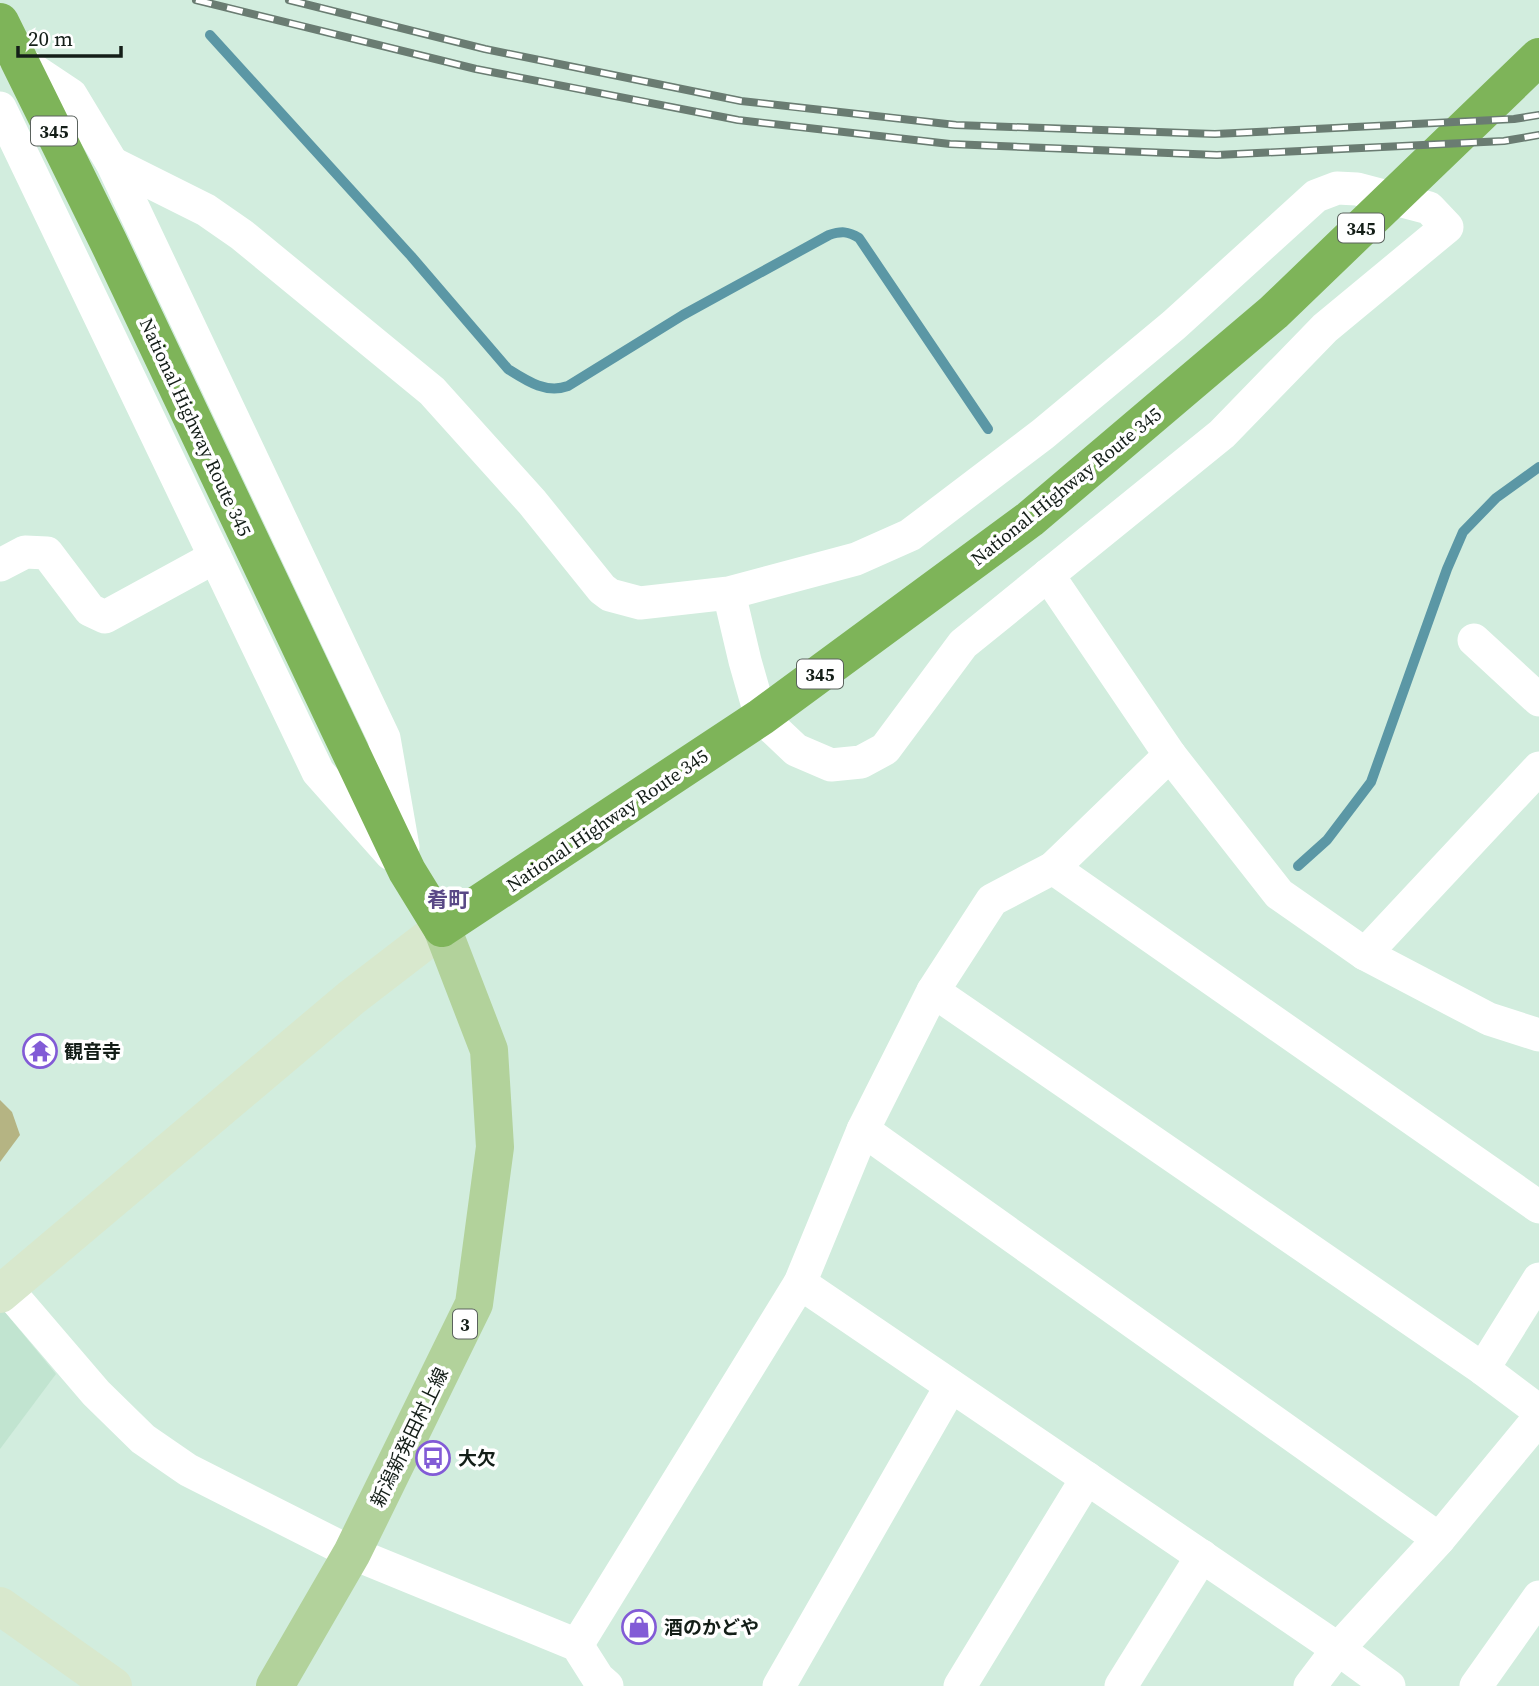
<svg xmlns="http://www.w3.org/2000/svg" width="1539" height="1686" font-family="'Source Serif 4','Noto Sans JP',serif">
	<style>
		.built { fill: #c1e4d0 }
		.forest { fill: #b5b483 }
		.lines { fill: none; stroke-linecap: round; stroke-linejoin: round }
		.stream { stroke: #5b97a5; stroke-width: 10 }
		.street { stroke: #fff; stroke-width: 33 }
		.secondary { stroke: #d8e8cd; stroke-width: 38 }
		.primary { stroke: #b2d29b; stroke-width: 38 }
		.highway { stroke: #7eb459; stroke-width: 38 }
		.rail-casing { stroke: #6a7c72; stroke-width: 8 }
		.rail { stroke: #fff; stroke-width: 5; stroke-dasharray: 16; stroke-linecap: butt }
		.labels { text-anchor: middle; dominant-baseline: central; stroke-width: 7; stroke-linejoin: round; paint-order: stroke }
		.shield { fill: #fff; stroke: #5a625d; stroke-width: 2 }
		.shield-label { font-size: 18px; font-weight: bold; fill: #141e18 }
		.street-label { font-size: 19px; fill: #141e18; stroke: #fff }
		.poi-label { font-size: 19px; font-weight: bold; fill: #141e18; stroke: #fff; text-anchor: start }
		.neighbourhood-label { font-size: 21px; font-weight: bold; fill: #594886; stroke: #fff }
	</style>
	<rect width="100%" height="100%" fill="#d2edde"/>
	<!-- built -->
	<polygon class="built" points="0,1306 56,1374 0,1449"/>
	<!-- forest -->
	<polygon class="forest" points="0,1100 12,1112 20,1135 0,1162"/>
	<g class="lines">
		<!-- stream -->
		<g class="stream">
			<path d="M210,35L411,256L508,369C527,381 546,394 568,386L683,315L829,235C841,231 848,231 859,238L988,429"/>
			<polyline points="1298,866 1327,840 1371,782 1447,569 1463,532 1496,498 1539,467"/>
		</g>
		<!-- street -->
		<g class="street">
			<polyline points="14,57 71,95 112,163 384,738 403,847"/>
			<polyline points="0,108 318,772 391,854"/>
			<polyline points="112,163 206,210 242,235 432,391 532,502 602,589 610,595 640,603 729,593 856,559 910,535 1043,434 1174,325 1316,196 1337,188 1357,189 1429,208 1447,227 1325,328 1222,434 963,644 885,749 861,762 831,765 796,750 761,717 745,661 729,593"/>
			<polyline points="0,565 25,552 47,553 90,610 105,617 215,557"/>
			<polyline points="1048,575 1170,755 1279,894 1365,954 1489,1019 1539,1035"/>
			<polyline points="1474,640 1539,700"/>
			<polyline points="1053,868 1539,1207"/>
			<polyline points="1365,954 1539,768"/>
			<polyline points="933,991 1483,1369 1539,1411"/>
			<polyline points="863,1130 1439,1539"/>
			<polyline points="800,1283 1338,1649 1389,1686"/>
			<polyline points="6,1288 96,1393 143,1439 188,1470 352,1553 577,1645 598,1678 607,1686"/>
			<polyline points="1483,1369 1539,1279"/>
			<polyline points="577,1645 800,1283 863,1130 933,991 992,900 1053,868 1170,755"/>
			<polyline points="779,1686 951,1386"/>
			<polyline points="960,1686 1087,1478"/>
			<polyline points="1121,1686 1202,1556"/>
			<polyline points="1310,1686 1338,1649 1439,1539 1539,1418"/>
			<polyline points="1476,1686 1539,1597"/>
		</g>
		<!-- secondary -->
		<g class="secondary">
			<polyline points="0,1294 351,998 442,928"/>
			<polyline points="0,1606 113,1686"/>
		</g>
		<!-- primary -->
		<polyline class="primary" points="275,1686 352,1553 474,1304 495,1147 489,1050 442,928"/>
		<!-- highway -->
		<polyline class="highway" points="0,22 108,241 407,871 442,928 761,717 1030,519 1274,312 1539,57"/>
		<!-- rail casing -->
		<g class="rail-casing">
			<g id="rail">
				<polyline points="196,0 476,69 738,120 950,144 1217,155 1504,141 1539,135"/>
				<polyline points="289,0 485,49 741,101 956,125 1215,134 1514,119 1539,115"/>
			</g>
		</g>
		<!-- rail -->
		<use href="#rail" class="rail"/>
	</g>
	<!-- icons -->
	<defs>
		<g id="temple-ring" transform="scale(1.75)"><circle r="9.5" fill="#fff" stroke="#825bd6" stroke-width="1.5"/><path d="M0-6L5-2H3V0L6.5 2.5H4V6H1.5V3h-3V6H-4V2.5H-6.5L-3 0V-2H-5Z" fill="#825bd6"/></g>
		<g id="bus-ring" transform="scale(1.75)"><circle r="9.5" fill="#fff" stroke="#825bd6" stroke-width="1.5"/><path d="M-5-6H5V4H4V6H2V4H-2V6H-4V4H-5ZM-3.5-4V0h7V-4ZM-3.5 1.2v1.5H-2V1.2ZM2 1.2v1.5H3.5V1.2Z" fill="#825bd6"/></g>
		<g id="shop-ring" transform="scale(1.75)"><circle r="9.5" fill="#fff" stroke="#825bd6" stroke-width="1.5"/><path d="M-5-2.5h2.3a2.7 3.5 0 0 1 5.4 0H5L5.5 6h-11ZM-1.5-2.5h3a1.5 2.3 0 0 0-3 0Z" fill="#825bd6"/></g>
	</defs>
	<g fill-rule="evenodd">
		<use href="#temple-ring" x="40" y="1051"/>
		<use href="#bus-ring" x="433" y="1458"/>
		<use href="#shop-ring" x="639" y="1627"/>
	</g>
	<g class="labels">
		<!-- shield labels -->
		<g class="shield">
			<rect x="31" y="116.5" width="46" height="29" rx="5"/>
			<rect x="1338" y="213.5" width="46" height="29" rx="5"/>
			<rect x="797" y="659.5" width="46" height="29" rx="5"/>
			<rect x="453" y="1309.5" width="24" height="29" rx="5"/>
		</g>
		<g class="shield-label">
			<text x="54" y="131">345</text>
			<text x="1361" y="228">345</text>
			<text x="820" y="674">345</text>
			<text x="465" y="1324">3</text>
		</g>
		<!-- street labels -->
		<g class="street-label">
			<text transform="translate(196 427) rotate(65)">National Highway Route 345</text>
			<text transform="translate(1066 486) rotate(-39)">National Highway Route 345</text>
			<text transform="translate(607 820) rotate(-34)">National Highway Route 345</text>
			<text transform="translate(409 1437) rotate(-64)">新潟新発田村上線</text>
		</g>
		<!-- poi labels -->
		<g class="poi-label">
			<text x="64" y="1051">観音寺</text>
			<text x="458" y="1458">大欠</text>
			<text x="664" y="1627">酒のかどや</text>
		</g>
		<!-- neighbourhood labels -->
		<g class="neighbourhood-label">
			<text x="448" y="899">肴町</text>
		</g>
	</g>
	<!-- scale -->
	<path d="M18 46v10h103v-10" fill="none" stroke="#141e18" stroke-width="3.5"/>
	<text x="28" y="46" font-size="21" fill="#141e18" stroke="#ffffff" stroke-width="5" paint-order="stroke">20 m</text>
</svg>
